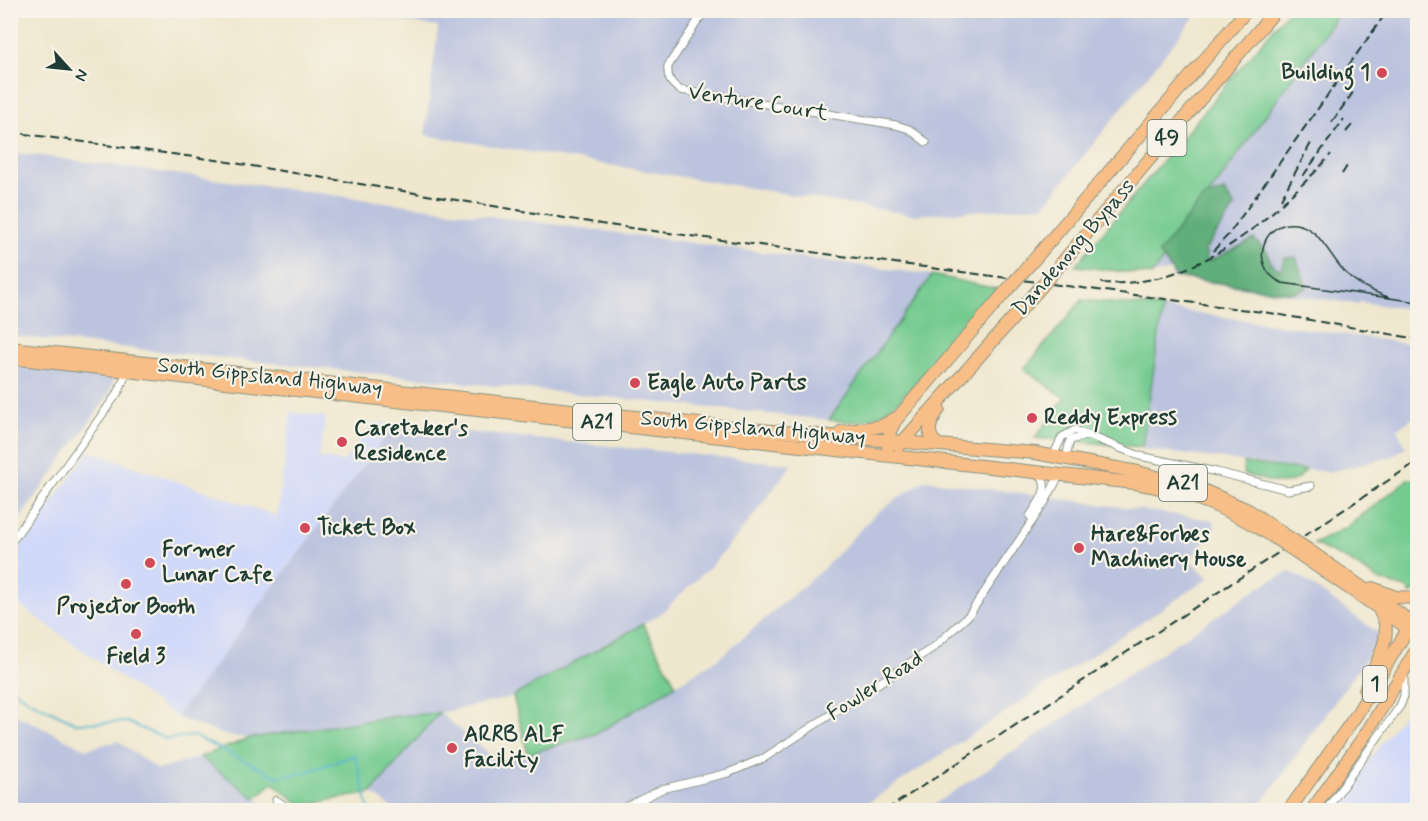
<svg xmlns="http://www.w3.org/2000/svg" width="1428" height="821" font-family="Mynerve,sans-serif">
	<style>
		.built { fill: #d1d9f9 }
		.industrial { fill: #bbc3de }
		.green { fill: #75cb90; stroke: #4a8462; stroke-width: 1.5 }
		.forest { fill: #60af7a; stroke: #407657; stroke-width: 1.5 }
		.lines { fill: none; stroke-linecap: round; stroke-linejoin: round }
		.stream { stroke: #4db4cc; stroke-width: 2 }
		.street-casing { stroke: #879281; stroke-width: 9 }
		.highway-casing { stroke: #879281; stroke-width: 14 }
		.street { stroke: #fff; stroke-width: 7 }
		.highway { stroke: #f7be88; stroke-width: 12 }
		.tram { stroke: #1f3d34; stroke-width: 1.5 }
		.rail { stroke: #1f3d34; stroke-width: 2; stroke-dasharray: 9 4.5; stroke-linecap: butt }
		.highway-bridge-casing { stroke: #879281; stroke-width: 14; stroke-linecap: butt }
		.highway-bridge { stroke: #f7be88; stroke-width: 12 }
		.poi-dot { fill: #d1495b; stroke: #f7f3e8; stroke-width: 2 }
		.labels { text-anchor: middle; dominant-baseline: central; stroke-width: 4.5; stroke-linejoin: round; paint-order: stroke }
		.shield { fill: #f7f3e8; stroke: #60746a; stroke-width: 1.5 }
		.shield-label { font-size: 21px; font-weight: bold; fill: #1f3d34 }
		.poi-label { font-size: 22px; font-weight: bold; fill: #1f3d34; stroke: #f7f3e8; text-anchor: start }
		.street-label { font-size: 22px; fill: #1f3d34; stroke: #f7f3e8 }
	</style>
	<rect width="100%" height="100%" fill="#f7f3e8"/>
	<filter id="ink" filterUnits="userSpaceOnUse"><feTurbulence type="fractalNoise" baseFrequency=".0167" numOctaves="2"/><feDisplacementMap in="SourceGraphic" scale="12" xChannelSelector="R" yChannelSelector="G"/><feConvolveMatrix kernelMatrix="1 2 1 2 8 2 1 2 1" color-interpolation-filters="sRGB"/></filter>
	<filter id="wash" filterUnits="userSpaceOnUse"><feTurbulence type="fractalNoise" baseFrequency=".008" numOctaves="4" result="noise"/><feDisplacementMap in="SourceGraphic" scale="24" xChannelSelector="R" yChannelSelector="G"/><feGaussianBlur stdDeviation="1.35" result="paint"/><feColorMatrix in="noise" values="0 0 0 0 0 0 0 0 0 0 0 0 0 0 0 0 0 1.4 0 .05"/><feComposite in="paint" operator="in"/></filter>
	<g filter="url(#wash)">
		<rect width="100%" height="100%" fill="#efe7ce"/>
		<!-- built -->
		<g class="built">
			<polygon points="291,412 326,417 319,457 343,462 374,422 394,425 176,717 11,599 11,559 89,451 277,516"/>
			<polygon points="1417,695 1417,810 1333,810"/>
		</g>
		<!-- industrial -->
		<g class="industrial">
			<polygon points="338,11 1199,11 1044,206 915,215 425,135 438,27"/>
			<polygon points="1340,11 1417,11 1417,310 1359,302 1358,304 1173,278 1170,270 1152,275"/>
			<polygon points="11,152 932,275 829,420 11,336"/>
			<polygon points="1161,308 1417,345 1417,415 1397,429 1406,447 1391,457 1329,472 1141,449"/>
			<polygon points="11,364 109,374 114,378 109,395 11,531"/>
			<polygon points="394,425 792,464 745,527 709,568 659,615 508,698 440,713 499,762 573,742 626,716 718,659 824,568 875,514 925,480 1213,520 1215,527 1190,560 1209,578 857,810 395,810 371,793 438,713 398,716 250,738 228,736 176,717"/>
			<polygon points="1289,572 1301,577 1382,636 1257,810 926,810 1266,583"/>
			<polygon points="10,712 86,749 118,741 158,770 200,757 272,810 11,810"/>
		</g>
		<!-- green -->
		<g class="green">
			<polygon points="1288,11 1340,11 1152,275 1075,266"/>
			<polygon points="932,275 997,289 900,400 879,415 859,422 829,420"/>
			<polygon points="1082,300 1163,308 1142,447 1035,438 1065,398 1024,369"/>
			<path d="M1244,463L1306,470C1289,493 1267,480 1244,474Z"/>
			<polygon points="1408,479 1417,480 1418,589 1410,594 1409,589 1381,581 1351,562 1314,544 1347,527"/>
			<polygon points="643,624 676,685 598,733 528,754 513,696"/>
			<polygon points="439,713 371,793 301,805 273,783 255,798 200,757 250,738 398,716"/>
		</g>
		<!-- forest -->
		<polygon class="forest" points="1224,191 1235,207 1205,250 1208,262 1254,239 1268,253 1271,264 1281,270 1284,258 1296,257 1307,288 1292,293 1176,277 1159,253 1203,198"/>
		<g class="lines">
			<!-- stream -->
			<polyline class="stream" points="10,687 30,701 76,723 127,722 166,739 194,736 278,777 307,772 355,755 369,810"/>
		</g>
	</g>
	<g filter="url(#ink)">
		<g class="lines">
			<!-- street casing -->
			<g class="street-casing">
				<g id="street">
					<path d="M705,10L668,66C667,78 670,83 680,90L896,125L909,129L926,142"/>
					<polyline points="1053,456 1062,437 1075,430 1140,456 1217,472 1288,490 1311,486"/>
					<polyline points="1066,458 1070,440 1086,436"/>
					<path d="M1030,516C1039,502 1051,489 1040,473"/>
					<polyline points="10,544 119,391 127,371"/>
					<polyline points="276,800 291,810"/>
					<polyline points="620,810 662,789 728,773 764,758 934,647 969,615 1045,502 1060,474"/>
					<polyline points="1326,810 1400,706 1404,696 1404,674"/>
				</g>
			</g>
			<!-- highway casing -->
			<g class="highway-casing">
				<g id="highway">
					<polyline points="1032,262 1247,10"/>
					<polyline points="1059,266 1276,10"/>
					<polyline points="10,348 726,427 1035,453 1138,472 1198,488 1248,510 1288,537"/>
					<path d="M10,358L1134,483C1189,491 1235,511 1281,542"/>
					<polyline points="841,432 882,426 896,418"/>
					<path d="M937,444C924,433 931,421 939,409"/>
					<polyline points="899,446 1040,288"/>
					<polyline points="888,447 890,431 895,421 1013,283"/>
					<polyline points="1307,549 1417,626"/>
					<polyline points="1299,554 1418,635"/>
					<polyline points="1372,588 1396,597 1418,598"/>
					<path d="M1365,691C1372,667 1397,636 1380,612"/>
					<polyline points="1289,810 1355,717 1418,612"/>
					<polyline points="1312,810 1367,732 1418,647"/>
				</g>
			</g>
			<!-- street -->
			<use href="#street" class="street"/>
			<!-- highway -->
			<use href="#highway" class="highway"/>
			<!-- tram -->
			<path class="tram" d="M1391,298C1376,293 1359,286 1347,274C1331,260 1322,231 1300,225C1264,215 1246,267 1282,283L1418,302"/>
			<!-- rail -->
			<g class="rail">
				<polyline points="1332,122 1354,91"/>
				<polyline points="10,132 216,160 601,224 1270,313 1418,339"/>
				<polyline points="1346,132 1352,125"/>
				<polyline points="1342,174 1347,166"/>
				<polyline points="1303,176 1344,119"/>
				<polyline points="1281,199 1312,141"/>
				<polyline points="1213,251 1229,234 1388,10"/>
				<path d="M1101,283C1177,288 1240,245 1292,194C1306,181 1319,169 1331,154"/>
				<polyline points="886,810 1418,461"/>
			</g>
			<!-- highway-bridge casing -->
			<g class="highway-bridge-casing">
				<g id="highway-bridge">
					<polyline points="1013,283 1032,262"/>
					<polyline points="1040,288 1059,266"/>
					<polyline points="1288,537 1307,549"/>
					<polyline points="1281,542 1299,554"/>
				</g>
			</g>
			<!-- highway-bridge -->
			<use href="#highway-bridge" class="highway-bridge"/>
		</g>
	</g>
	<!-- markers -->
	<g class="poi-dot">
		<circle cx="1382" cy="73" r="6"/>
		<circle cx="635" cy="383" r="6"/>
		<circle cx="1032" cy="418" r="6"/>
		<circle cx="342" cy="442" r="6"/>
		<circle cx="305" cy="528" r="6"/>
		<circle cx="1079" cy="548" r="6"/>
		<circle cx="150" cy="563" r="6"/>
		<circle cx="126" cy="584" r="6"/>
		<circle cx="136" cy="634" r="6"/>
		<circle cx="452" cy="748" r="6"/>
	</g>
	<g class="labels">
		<!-- shield labels -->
		<g class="shield">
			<rect x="1147.5" y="120" width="39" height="36" rx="4.5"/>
			<rect x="573" y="404" width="48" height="36" rx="4.5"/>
			<rect x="1159" y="465" width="48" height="36" rx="4.5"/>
			<rect x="1363" y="666" width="24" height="36" rx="4.5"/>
		</g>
		<g class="shield-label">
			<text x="1167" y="138">49</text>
			<text x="597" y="422">A21</text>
			<text x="1183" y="483">A21</text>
			<text x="1375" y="684">1</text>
		</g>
		<!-- poi labels -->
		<g class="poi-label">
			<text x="1370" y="73" text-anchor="end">Building 1</text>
			<text x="647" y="383">Eagle Auto Parts</text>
			<text x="1044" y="418">Reddy Express</text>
			<text x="354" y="429">Caretaker's<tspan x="354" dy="25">Residence</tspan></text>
			<text x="317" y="528">Ticket Box</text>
			<text x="1091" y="535">Hare&amp;Forbes<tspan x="1091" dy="25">Machinery House</tspan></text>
			<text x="162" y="550">Former<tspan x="162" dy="25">Lunar Cafe</tspan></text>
			<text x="126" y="607" text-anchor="middle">Projector Booth</text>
			<text x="136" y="657" text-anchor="middle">Field 3</text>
			<text x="464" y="735">ARRB ALF<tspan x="464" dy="25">Facility</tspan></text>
		</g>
		<!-- street labels -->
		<g class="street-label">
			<text transform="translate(758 103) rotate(9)">Venture Court</text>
			<text transform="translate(1074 248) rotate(-49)">Dandenong Bypass</text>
			<text transform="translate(270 377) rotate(6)">South Gippsland Highway</text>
			<text transform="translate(753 428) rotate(5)">South Gippsland Highway</text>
			<text transform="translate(875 686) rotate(-33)">Fowler Road</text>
		</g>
	</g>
	<!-- margin -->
	<rect width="1428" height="821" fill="none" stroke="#f7f3e8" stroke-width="36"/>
	<!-- north arrow -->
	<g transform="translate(69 69) rotate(117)" stroke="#f7f3e8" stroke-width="4.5" paint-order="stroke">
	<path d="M0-4.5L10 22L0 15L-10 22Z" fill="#1f3d34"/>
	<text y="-9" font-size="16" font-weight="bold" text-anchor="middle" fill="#1f3d34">N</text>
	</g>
</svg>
